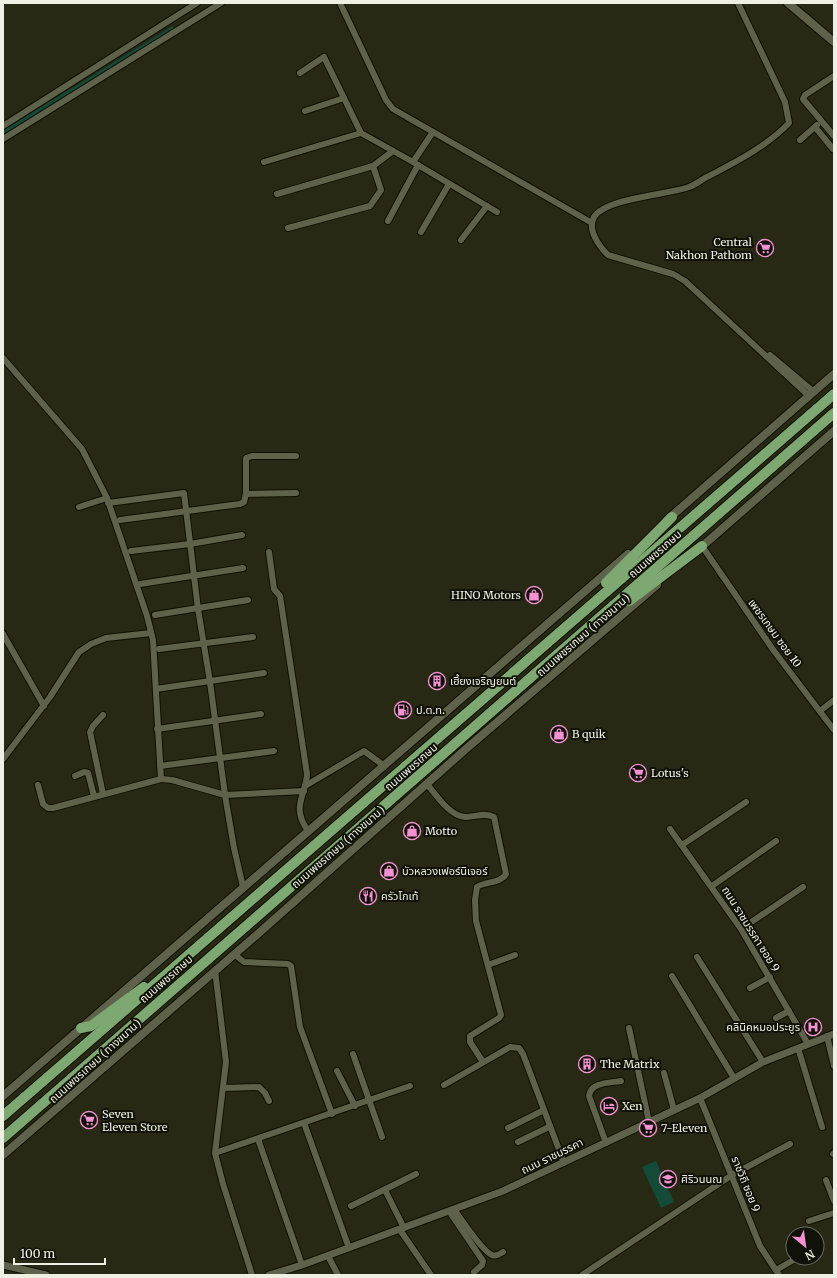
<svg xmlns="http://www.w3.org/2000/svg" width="837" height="1278" font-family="Merriweather,'Noto Sans Thai',serif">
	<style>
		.water { fill: #134a38 }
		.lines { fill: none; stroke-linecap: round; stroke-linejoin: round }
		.canal { stroke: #134a38; stroke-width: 6 }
		.minor-casing { stroke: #101101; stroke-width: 8 }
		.tertiary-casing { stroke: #101101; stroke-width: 9 }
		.secondary-casing { stroke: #101101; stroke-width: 10 }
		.trunk-casing { stroke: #101101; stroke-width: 12 }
		.minor { stroke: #5f624b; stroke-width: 6 }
		.tertiary { stroke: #5f624b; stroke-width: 7 }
		.secondary { stroke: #5f624b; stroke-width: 8 }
		.trunk { stroke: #7ea872; stroke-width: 10 }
		.labels { text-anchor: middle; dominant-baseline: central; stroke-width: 4; stroke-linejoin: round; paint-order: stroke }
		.poi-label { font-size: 11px; fill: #eef0e3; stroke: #101108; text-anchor: start }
		.street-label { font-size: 11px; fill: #eef0e3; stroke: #101108 }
	</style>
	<rect width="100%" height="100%" fill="#272914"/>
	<!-- water -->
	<polygon class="water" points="656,1161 674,1202 661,1208 642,1167"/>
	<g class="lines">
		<!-- canal -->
		<polyline class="canal" points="3,134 172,30"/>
		<!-- minor casing -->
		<g class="minor-casing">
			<g id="minor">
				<polyline points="340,3 386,100 393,109 592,223"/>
				<path d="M738,3L785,102L789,123C766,147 734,163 705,178C700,181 695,185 689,187C667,195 606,198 594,217C587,230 599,246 608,255L673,274L685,281L809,396"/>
				<polyline points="300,73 324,57 361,133 413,162"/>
				<polyline points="834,76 805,95 803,99 834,136"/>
				<polyline points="305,111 344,98"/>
				<polyline points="3,126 197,3"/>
				<polyline points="815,127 833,149"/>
				<polyline points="433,132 413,162 497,212"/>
				<polyline points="3,139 221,3"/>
				<polyline points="800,140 817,125"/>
				<polyline points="264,162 361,133"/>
				<polyline points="277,194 373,166"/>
				<polyline points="388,221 418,165"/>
				<polyline points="288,228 370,206 381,190 373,166 393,151"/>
				<polyline points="421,232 449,184"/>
				<polyline points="461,240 487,206"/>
				<polyline points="770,355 814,392"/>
				<polyline points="3,358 82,449 107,498 147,616 153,640 161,779 172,780 225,795 304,791"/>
				<polyline points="246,494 296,493"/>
				<polyline points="108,503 184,493 198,609 210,682 225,795 234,848 243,887"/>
				<polyline points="79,507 107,498"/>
				<polyline points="120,520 240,504 244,502 246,494 246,458 252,456 296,456"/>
				<polyline points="702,546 774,651 834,730"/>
				<polyline points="131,551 190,544 242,535"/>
				<path d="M269,552L274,589L280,596L307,774C307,787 296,804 301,817C302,822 305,826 308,831"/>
				<polyline points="140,584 243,568"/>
				<polyline points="155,615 248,600"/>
				<polyline points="3,634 44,706"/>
				<polyline points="159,649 253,637"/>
				<polyline points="156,689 264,673"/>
				<polyline points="820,711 834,700"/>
				<polyline points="103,715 93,726 90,732 103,794"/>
				<polyline points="157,729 261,714"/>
				<polyline points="3,759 50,697 79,652 91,644 106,638 151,633"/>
				<polyline points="160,766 274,751"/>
				<polyline points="75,776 84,772 88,773 94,796"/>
				<path d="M427,784C436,795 450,816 465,817C475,817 485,812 494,817L506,874C500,884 486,881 477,887L475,900L476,921L501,1015L499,1018L470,1036V1042L483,1062"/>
				<polyline points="38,785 43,804 48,808 53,808 161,779"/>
				<polyline points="305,786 364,751 383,765"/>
				<polyline points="670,829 741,929 808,1044"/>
				<polyline points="682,845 746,802"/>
				<polyline points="712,886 776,841"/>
				<polyline points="741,929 803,887"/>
				<polyline points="234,954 244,962 288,964 291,966 300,1027 332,1114"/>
				<polyline points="697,957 763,1062"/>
				<polyline points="488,965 515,955"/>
				<polyline points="215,970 226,1062 215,1153 223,1184 252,1275"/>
				<polyline points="672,976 734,1078"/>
				<polyline points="750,988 770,977"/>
				<polyline points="776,1018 789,1011"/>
				<polyline points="629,1028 649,1122"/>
				<polyline points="827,1036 834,1066"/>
				<polyline points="798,1048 822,1127"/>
				<polyline points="353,1054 382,1137"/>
				<polyline points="337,1071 355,1106"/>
				<polyline points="664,1073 674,1110"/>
				<polyline points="444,1085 510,1047 519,1048 523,1054 564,1163"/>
				<polyline points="223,1088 259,1087 265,1093 269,1101"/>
				<polyline points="700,1098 760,1246 779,1275"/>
				<polyline points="304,1123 349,1248"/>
				<polyline points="508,1128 544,1110"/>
				<polyline points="258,1139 302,1265"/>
				<polyline points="518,1142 549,1127"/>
				<path d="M606,1143L589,1096C591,1082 609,1083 621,1081"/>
				<polyline points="215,1153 410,1086"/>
				<polyline points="833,1154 834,1153"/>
				<polyline points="826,1180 834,1201"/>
				<polyline points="385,1190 404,1228"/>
				<polyline points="351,1206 416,1174"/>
				<path d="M454,1209C461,1219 482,1251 492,1255C496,1257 500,1254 503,1252"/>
				<polyline points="449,1211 483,1261 482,1265 474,1272"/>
				<polyline points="809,1221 834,1213"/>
				<polyline points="400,1230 431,1275"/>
				<polyline points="328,1256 338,1275"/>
				<polyline points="776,1270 797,1258"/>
				<polyline points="582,1275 732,1175 790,1144"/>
			</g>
		</g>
		<!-- tertiary casing -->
		<g class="tertiary-casing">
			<g id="tertiary">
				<polyline points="3,1265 46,1275"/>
				<polyline points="269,1275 302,1265 503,1191 700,1098 763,1062 834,1034"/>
			</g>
		</g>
		<!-- secondary casing -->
		<g class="secondary-casing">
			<g id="secondary">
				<polyline points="788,3 834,42"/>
				<polyline points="667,520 834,374"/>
				<polyline points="699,549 834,431"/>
				<polyline points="3,1096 628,554"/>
				<polyline points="3,1155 260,932 467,748 657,585"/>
			</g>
		</g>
		<!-- trunk casing -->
		<g class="trunk-casing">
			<g id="trunk">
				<polyline points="606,583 672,517"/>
				<polyline points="629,601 702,546"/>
				<polyline points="81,1028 91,1026 144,987"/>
				<polyline points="3,1116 834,394"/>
				<polyline points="3,1138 834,413"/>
			</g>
		</g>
		<!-- minor -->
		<use href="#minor" class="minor"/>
		<!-- tertiary -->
		<use href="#tertiary" class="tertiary"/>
		<!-- secondary -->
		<use href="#secondary" class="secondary"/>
		<!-- trunk -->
		<use href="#trunk" class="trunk"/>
	</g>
	<!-- icons -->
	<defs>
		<g id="supermarket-ring" transform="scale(0.9)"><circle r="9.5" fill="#101108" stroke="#f491d3" stroke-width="1.5"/><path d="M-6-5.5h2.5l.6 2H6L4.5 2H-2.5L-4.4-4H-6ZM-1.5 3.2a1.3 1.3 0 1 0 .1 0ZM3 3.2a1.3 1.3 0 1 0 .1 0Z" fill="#f491d3"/></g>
		<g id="shop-ring" transform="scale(0.9)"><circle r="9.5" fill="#101108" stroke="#f491d3" stroke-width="1.5"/><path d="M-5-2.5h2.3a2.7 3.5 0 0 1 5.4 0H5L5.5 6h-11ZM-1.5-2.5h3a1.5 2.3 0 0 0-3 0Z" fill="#f491d3"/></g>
		<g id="building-ring" transform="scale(0.9)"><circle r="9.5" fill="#101108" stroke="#f491d3" stroke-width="1.5"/><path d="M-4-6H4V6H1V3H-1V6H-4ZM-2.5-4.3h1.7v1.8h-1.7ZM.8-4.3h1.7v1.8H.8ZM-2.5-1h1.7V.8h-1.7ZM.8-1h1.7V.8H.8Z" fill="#f491d3"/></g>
		<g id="fuel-ring" transform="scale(0.9)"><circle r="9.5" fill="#101108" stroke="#f491d3" stroke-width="1.5"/><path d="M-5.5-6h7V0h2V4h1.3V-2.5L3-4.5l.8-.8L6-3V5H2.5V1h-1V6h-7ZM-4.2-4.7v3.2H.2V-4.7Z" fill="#f491d3"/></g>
		<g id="restaurant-ring" transform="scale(0.9)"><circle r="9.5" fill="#101108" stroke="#f491d3" stroke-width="1.5"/><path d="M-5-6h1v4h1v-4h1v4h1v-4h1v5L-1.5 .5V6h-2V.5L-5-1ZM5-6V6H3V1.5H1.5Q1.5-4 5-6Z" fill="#f491d3"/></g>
		<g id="hospital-ring" transform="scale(0.9)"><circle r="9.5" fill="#101108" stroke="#f491d3" stroke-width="1.5"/><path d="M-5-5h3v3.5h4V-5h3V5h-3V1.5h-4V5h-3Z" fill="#f491d3"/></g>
		<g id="hotel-ring" transform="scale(0.9)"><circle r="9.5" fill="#101108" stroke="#f491d3" stroke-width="1.5"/><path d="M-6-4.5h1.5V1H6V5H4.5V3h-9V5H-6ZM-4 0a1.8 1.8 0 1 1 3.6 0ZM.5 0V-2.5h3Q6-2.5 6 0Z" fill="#f491d3"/></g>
		<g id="school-ring" transform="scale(0.9)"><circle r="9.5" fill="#101108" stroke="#f491d3" stroke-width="1.5"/><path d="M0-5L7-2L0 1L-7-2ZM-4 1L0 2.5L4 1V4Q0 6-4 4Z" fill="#f491d3"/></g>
	</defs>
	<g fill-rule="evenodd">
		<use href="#supermarket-ring" x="765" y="248"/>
		<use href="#shop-ring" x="534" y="595"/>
		<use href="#building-ring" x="437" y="681"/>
		<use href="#fuel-ring" x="403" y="710"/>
		<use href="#shop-ring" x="559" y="734"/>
		<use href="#supermarket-ring" x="638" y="773"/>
		<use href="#shop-ring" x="412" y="831"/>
		<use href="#shop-ring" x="389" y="871"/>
		<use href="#restaurant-ring" x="368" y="896"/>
		<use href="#hospital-ring" x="813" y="1027"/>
		<use href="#building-ring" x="587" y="1064"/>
		<use href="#hotel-ring" x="609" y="1106"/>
		<use href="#supermarket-ring" x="89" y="1120"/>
		<use href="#supermarket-ring" x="648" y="1128"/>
		<use href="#school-ring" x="668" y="1179"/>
	</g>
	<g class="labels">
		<!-- poi labels -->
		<g class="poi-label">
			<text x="752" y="242" text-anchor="end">Central<tspan x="752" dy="13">Nakhon Pathom</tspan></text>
			<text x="521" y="595" text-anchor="end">HINO Motors</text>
			<text x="450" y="681">เฮี้ยงเจริญยนต์</text>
			<text x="416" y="710">ป.ต.ท.</text>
			<text x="572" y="734">B quik</text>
			<text x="651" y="773">Lotus's</text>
			<text x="425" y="831">Motto</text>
			<text x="402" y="871">บัวหลวงเฟอร์นิเจอร์</text>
			<text x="381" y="896">ครัวโกเท้</text>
			<text x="800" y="1027" text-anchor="end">คลินิคหมอประยูร</text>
			<text x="600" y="1064">The Matrix</text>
			<text x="622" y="1106">Xen</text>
			<text x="102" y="1114">Seven<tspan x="102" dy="13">Eleven Store</tspan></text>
			<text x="661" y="1128">7-Eleven</text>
			<text x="681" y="1179">ศิริวนนณ</text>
		</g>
		<!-- street labels -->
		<g class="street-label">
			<text transform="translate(655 554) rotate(-41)">ถนนเพชรเกษม</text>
			<text transform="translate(775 633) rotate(54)">เพชรเกษม ซอย 10</text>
			<text transform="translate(583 635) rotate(-41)">ถนนเพชรเกษม (ทางขนาน)</text>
			<text transform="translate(411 767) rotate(-41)">ถนนเพชรเกษม</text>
			<text transform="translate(338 847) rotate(-41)">ถนนเพชรเกษม (ทางขนาน)</text>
			<text transform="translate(751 929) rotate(58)">ถนน ราชมรรคา ซอย 9</text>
			<text transform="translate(166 979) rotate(-41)">ถนนเพชรเกษม</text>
			<text transform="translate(95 1061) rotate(-42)">ถนนเพชรเกษม (ทางขนาน)</text>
			<text transform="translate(552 1156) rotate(-26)">ถนน ราชมรรคา</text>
			<text transform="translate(746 1184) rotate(68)">ราชวิถี ซอย 9</text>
		</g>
	</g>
	<!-- border -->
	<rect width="837" height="1278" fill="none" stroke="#eef0e3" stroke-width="8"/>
	<!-- north arrow -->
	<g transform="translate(805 1246) rotate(151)"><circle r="19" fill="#101108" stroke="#696a60"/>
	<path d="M0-3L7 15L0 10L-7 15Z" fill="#f491d3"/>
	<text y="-6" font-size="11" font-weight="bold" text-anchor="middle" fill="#eef0e3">N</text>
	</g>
	<!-- scale -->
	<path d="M14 1258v6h91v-6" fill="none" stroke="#eef0e3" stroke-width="2"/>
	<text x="20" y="1258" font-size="12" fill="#eef0e3" stroke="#101108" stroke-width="3" paint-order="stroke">100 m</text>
</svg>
